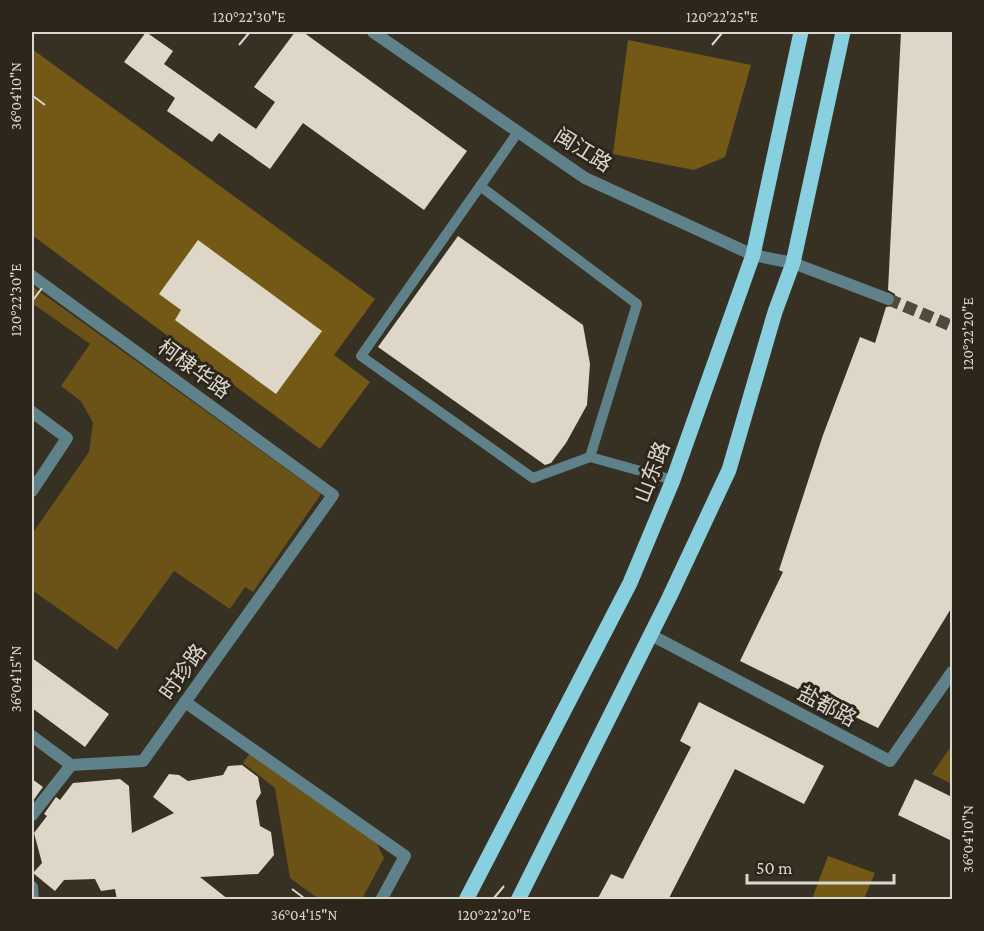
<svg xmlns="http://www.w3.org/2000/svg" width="984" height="931" font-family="'Crimson Pro','Noto Sans SC',serif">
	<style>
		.green { fill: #6b5318 }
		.forest { fill: #745916 }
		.building { fill: #ded7c7 }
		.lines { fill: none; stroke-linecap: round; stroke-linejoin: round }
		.minor-tunnel { stroke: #4f4a3e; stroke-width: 12; stroke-dasharray: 12 6; stroke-linecap: butt }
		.service { stroke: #5f8189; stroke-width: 10 }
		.minor { stroke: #5f8189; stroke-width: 12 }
		.tertiary { stroke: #5f8189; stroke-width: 12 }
		.primary { stroke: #88d0e0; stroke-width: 15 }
		.ticks { fill: none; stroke: #dad7cf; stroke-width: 2 }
		.labels { text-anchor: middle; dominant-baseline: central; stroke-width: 6; stroke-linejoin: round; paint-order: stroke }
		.street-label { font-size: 21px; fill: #dad7cf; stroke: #2d271b }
		.neatline { fill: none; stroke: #dad7cf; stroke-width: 2 }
		.ticks-label { font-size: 15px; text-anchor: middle; fill: #dad7cf }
	</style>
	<rect width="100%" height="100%" fill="#373124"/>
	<!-- green -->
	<g class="green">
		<polygon points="32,286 321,494 253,592 245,587 230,609 174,571 117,650 32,590 32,534 89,452 93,423 81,401 61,386 90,344 32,303"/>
		<polygon points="952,745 952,784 932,774"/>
		<polygon points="250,753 376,842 384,858 362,899 319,899 290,878 275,788 243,763"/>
	</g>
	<!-- forest -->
	<g class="forest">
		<polygon points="628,40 751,65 725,157 694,170 613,154"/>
		<polygon points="32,49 375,299 334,355 370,382 320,449 32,235"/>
		<polygon points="828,856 875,873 864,899 812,899"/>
	</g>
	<!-- building -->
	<g class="building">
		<polygon points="146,32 173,51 164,64 256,129 275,102 254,87 295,32 303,32 467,151 424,210 303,123 270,169 219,133 212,142 167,111 175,98 124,62"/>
		<polygon points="901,32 944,32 952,34 952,607 878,728 740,661 783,572 779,570 823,435 860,337 875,343 886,307 893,306 896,301 895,294 888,290"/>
		<polygon points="458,236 583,325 590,364 587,405 566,443 551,463 545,465 378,347"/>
		<polygon points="198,240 322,331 276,394 175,320 181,310 159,294"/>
		<polygon points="32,658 109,714 85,747 32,708"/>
		<polygon points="699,702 824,766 804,804 735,769 668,900 597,900 611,874 623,879 691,747 680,741"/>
		<polygon points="242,765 258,777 261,793 256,801 260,826 271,832 274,855 258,874 200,877 229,900 117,900 115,889 101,891 95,879 64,880 55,891 33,873 42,863 34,833 47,816 44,814 56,797 60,800 73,783 120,779 129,786 132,833 174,813 153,797 169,774 179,775 188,781 223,775 228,766"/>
		<polygon points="32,779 43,787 32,802"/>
		<polygon points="915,779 952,797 952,841 898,815"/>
	</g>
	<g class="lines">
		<!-- minor-tunnel -->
		<polyline class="minor-tunnel" points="888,299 952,326"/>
		<!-- service -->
		<g class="service">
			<polyline points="518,132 361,356 533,478 590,457 673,480"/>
			<polyline points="480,186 637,304 590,457"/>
		</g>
		<!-- minor -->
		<g class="minor">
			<polyline points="793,263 888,299"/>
			<polyline points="32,276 333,495 143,761 71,765 32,815"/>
			<polyline points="32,412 67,438 32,491"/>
			<polyline points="651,635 890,761 952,672"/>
			<polyline points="185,702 405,856 381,900"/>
			<polyline points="32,736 71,765"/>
			<polyline points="32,887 33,900"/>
		</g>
		<!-- tertiary -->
		<polyline class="tertiary" points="373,32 585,178 753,255 793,263"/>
		<!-- primary -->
		<g class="primary">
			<polyline points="466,900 630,583 673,480 753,255 801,32"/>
			<polyline points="518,900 669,598 729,470 775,312 793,263 843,32"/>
		</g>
	</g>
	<!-- ticks -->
	<path class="ticks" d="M239,45L249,33M712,45L722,33M33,96L45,105M33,300L42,288M942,346L951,334M33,679L45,688M939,830L951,839M292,889L304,898M494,898L504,886"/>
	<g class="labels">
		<!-- street labels -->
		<g class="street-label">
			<text transform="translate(583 150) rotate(32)">闽江路</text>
			<text transform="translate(194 369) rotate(36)">柯棣华路</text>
			<text transform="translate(652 472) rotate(-69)">山东路</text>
			<text transform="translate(183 672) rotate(-54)">时珍路</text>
			<text transform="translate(827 706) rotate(28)">盐都路</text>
		</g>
	</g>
	<!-- border -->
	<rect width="984" height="931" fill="none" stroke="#2d271b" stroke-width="66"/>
	<!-- scale -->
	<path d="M747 874v9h147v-9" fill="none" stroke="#dad7cf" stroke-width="3"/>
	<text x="756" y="874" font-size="18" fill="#dad7cf" stroke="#2d271b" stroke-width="4.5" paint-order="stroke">50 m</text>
	<rect x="33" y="33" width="918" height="865" class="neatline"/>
	<g class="ticks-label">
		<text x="249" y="22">120°22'30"E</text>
		<text x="722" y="22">120°22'25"E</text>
		<text transform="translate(16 96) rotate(-90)" y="5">36°04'10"N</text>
		<text transform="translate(16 300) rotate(-90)" y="5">120°22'30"E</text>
		<text transform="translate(968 334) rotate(-90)" y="5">120°22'20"E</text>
		<text transform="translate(16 679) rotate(-90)" y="5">36°04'15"N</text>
		<text transform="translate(968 839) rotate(-90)" y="5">36°04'10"N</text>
		<text x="304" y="920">36°04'15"N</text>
		<text x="494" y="920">120°22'20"E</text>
	</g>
</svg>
